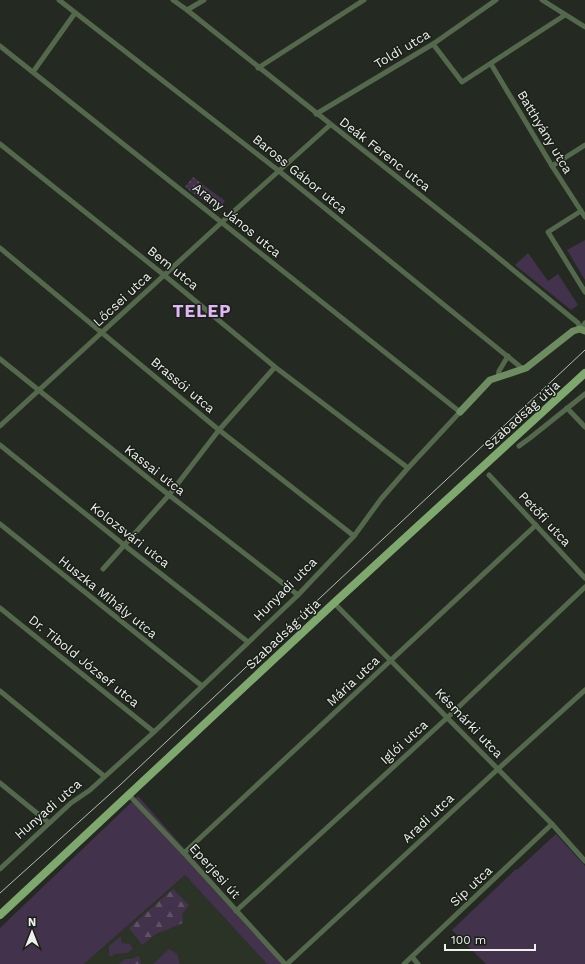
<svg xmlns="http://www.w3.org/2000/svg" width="585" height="964" font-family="'Work Sans',sans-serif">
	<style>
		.built { fill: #2b3327 }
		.green { fill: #42324b }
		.forest { fill: url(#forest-firs) }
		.park { fill: url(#park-dots) }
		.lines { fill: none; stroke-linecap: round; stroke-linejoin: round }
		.street { stroke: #54684c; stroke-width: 5 }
		.secondary { stroke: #6d8c60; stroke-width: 7 }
		.primary { stroke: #7fa86f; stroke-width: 8 }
		.tram { stroke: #b6bab5; stroke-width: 1 }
		.labels { text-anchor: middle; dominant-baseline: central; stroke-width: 3; stroke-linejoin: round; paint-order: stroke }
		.street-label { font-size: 13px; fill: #edf0ec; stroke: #1a1f18 }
		.district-label { font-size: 17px; font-weight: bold; letter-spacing: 1px; fill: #e0b6f7; stroke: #1a1f18 }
	</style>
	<defs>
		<pattern id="forest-firs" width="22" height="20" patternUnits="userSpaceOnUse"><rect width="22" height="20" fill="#42324b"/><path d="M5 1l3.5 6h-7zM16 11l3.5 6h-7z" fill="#5e5065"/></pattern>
		<pattern id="park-dots" width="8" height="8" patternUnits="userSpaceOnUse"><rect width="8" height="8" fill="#42324b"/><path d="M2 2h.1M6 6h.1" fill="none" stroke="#5e5065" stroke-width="1.8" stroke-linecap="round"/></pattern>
	</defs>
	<rect width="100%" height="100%" fill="#242922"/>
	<!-- built -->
	<polygon class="built" points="185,875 267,964 84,964"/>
	<!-- green -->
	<g class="green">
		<polygon points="585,240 585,280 567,250"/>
		<polygon points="528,253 548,281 558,274 578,305 571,310 515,265"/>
		<polygon points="138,796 286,964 267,964 185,875 84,964 0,964 0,928"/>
		<polygon points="556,834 585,866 585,964 486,964 452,930 516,869 517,870"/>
		<polygon points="121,936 121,940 122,943 130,944 133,949 127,953 114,954 112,957 109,955 109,946"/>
		<polygon points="169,949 177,954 180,964 153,964"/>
	</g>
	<!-- forest -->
	<g class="forest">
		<polygon points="173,889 189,905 182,914 183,923 156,934 142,945 129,928"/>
		<polygon points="139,956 141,964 119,964 125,959 131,959"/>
	</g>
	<!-- park -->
	<polygon class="park" points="193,177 225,201 217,211 185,187"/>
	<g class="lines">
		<!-- street -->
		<g class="street">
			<polyline points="59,0 279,171 523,369"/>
			<polyline points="173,0 187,10 484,246 578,323 580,329"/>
			<polyline points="542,0 585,27"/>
			<polyline points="187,10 204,0"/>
			<polyline points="433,44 462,82 565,15"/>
			<polyline points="0,46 460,412 408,468 381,499 354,536 298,595 154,732 90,790 71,803 0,869"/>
			<polyline points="491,64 552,166 585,217"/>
			<polyline points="258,68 364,0"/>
			<polyline points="33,72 75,13"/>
			<polyline points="316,114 433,44 496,0"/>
			<polyline points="0,144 164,275 275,367 408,468"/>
			<polyline points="552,166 585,145"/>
			<polyline points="581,211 548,232 585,292"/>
			<polyline points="0,248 219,430 354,536"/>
			<polyline points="580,329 585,323"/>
			<polyline points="0,359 169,495 298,595"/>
			<polyline points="498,377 499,371 508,356"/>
			<polyline points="567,408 585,427"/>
			<polyline points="0,426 222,222 330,125"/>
			<polyline points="0,445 124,545 248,642"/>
			<polyline points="519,446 530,438 585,394"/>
			<polyline points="489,475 585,578"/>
			<polyline points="0,524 202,686"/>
			<polyline points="103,569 169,495 219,430 275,367"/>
			<polyline points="334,603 552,824 585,861"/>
			<polyline points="0,608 154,732"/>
			<polyline points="0,691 104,776"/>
			<polyline points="0,783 49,823"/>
			<polyline points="128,794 184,853 285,964"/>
			<polyline points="184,853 536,525"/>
			<polyline points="236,911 448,717 585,587"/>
			<polyline points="412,957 418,964"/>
			<polyline points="287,964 498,769 585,690"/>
			<polyline points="404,964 552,824"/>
		</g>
		<!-- secondary -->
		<polyline class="secondary" points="460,412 490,380 526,368 573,331 580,329 585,331"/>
		<!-- primary -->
		<polyline class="primary" points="0,915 334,603 585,373"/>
		<!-- tram -->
		<polyline class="tram" points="0,893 120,785 585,350"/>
	</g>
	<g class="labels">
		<!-- street labels -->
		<g class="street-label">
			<text transform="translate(402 49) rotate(-31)">Toldi utca</text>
			<text transform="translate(545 132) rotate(59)">Batthyány utca</text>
			<text transform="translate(385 154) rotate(38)">Deák Ferenc utca</text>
			<text transform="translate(300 174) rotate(39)">Baross Gábor utca</text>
			<text transform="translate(237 220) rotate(39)">Arany János utca</text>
			<text transform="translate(173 268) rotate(39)">Bem utca</text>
			<text transform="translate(122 299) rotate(-43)">Lőcsei utca</text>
			<text transform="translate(183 385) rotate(40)">Brassói utca</text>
			<text transform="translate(522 415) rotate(-42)">Szabadság útja</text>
			<text transform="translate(155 470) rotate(38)">Kassai utca</text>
			<text transform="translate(545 519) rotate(47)">Petőfi utca</text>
			<text transform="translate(130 535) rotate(38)">Kolozsvári utca</text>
			<text transform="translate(285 589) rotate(-45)">Hunyadi utca</text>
			<text transform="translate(108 597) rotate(39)">Huszka Mihály utca</text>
			<text transform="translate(283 634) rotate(-43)">Szabadság útja</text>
			<text transform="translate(84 661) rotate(39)">Dr. Tibold József utca</text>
			<text transform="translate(353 681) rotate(-43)">Mária utca</text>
			<text transform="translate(469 723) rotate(46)">Késmárki utca</text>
			<text transform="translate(404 742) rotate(-42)">Iglói utca</text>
			<text transform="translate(48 809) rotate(-41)">Hunyadi utca</text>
			<text transform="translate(428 818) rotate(-43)">Aradi utca</text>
			<text transform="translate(215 871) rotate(48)">Eperjesi út</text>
			<text transform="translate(471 886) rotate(-43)">Síp utca</text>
		</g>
		<!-- district labels -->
		<g class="district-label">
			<text x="202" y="311">TELEP</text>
		</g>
	</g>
	<!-- north arrow -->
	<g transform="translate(32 932)" stroke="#1a1f18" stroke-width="3" paint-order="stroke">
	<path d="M0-3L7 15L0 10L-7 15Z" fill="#edf0ec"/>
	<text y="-6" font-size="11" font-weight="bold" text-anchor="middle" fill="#edf0ec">N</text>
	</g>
	<!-- scale -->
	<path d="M445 944v6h90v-6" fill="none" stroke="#edf0ec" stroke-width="2"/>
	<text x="451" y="944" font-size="12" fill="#edf0ec" stroke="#1a1f18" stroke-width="3" paint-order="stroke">100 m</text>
</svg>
